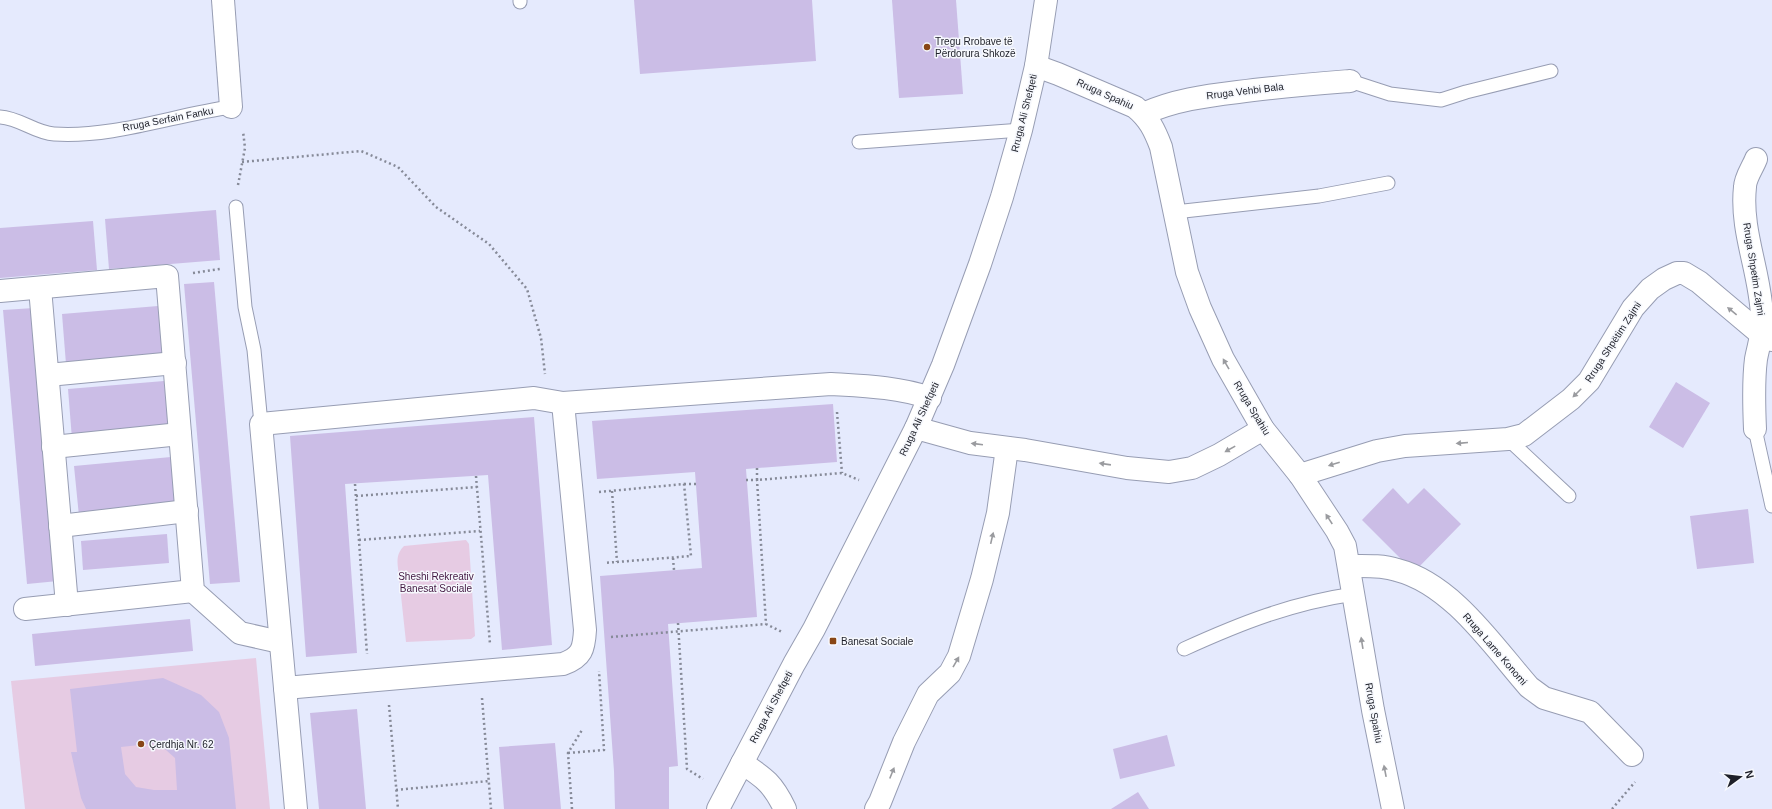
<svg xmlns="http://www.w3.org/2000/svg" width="1772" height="809" font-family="Helvetica,sans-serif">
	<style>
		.green { fill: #e6cbe3 }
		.building { fill: #cbbde6; fill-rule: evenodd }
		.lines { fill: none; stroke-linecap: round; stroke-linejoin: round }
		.lane-casing { stroke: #979db3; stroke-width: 15 }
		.street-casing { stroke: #979db3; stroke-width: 24 }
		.secondary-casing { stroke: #979db3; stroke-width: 24 }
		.path { stroke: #868a98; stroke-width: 2.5; stroke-dasharray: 2 3; stroke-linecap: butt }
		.lane { stroke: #fff; stroke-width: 13 }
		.street { stroke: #fff; stroke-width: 22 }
		.secondary { stroke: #fff; stroke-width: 22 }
		.oneway { fill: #9a9b9f }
		.poi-dot { fill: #884616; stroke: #f6f8fd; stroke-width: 1.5 }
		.labels { text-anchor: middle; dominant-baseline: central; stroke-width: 3; stroke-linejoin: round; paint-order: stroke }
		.poi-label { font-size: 10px; fill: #1e2029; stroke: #f6f8fd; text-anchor: start }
		.street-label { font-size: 10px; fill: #1e2029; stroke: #f6f8fd }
		.park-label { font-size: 10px; fill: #421741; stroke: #f6f8fd }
	</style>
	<rect width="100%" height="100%" fill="#e5eafd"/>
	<!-- green -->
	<g class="green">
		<path d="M466,540L469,544L475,636L471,639L406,642L398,568C397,559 397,553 404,546Z"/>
		<polygon points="256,658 270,809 25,809 11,681"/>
	</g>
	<!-- building -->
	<g class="building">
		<polygon points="634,0 812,0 816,61 640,74"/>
		<polygon points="892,0 956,0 963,94 899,98"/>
		<polygon points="216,210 220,260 109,269 105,219"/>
		<polygon points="93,221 97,270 0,278 0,228"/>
		<polygon points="214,282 240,582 210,584 184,284"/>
		<polygon points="158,306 163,355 66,364 62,314"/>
		<polygon points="34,308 58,581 27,584 3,310"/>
		<polygon points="164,381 169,430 72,439 68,389"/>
		<polygon points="1676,382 1710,403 1683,448 1649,427"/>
		<polygon points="833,404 837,462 746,469 757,617 668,624 678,766 669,767 669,809 615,809 614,771 600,576 702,568 695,472 597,479 592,421"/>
		<polygon points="534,417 552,645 502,650 488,475 345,484 357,653 306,657 290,436"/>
		<polygon points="171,457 176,507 79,516 74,466"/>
		<polygon points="1393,488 1408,504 1424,488 1461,524 1414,572 1362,520"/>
		<polygon points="1748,509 1754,563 1697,569 1690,516"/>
		<polygon points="167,534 169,563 83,570 81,541"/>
		<polygon points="190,619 193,651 35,666 32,634"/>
		<path d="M163,678L201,695L219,712L229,738L236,809H86L81,798L71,752H77L70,689ZM158,743L175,758L177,790H154L136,787L125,774L121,747Z"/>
		<polygon points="357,709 366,809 319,809 310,713"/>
		<polygon points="1167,735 1175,766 1120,779 1113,749"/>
		<polygon points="555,743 561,809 504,809 499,747"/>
		<polygon points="1138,792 1149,809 1111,809"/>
	</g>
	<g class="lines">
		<!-- lane casing -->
		<g class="lane-casing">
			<g id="lane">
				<polyline points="520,0 520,2"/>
				<polyline points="1350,81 1390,94 1441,100 1466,92 1551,71"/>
				<path d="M0,117C20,118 35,133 54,134C113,138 174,115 231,107"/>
				<polyline points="859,142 1021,130"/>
				<polyline points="236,207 245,307 254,350 261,424"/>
				<polyline points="1175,212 1319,196 1388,183"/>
				<polyline points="1755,429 1772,506"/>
				<polyline points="1508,439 1569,496"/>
				<path d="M1184,649C1241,623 1292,603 1354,594"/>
			</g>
		</g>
		<!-- street casing -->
		<g class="street-casing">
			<g id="street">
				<polyline points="223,0 231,107"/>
				<path d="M1036,66L1058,74L1135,107C1149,118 1155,131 1161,147L1187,272L1200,308L1223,359L1263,429L1300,475L1337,531L1345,546L1373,710L1393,809"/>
				<path d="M1143,114C1174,100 1205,96 1238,92C1275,87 1313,84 1350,81"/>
				<polyline points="40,288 67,605"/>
				<polyline points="0,291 167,276 193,591 240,633 280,642"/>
				<polyline points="48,375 175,363"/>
				<polyline points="916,428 970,443 1025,450 1127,468 1169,472 1192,468 1219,455 1263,429"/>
				<path d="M1755,429C1754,406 1753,382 1756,359C1759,343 1763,335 1762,317C1761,274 1740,231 1745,187C1745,178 1753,167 1756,159"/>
				<polyline points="53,447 180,434"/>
				<polyline points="1300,475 1377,451 1405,446 1508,439 1524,435 1571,399 1589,381 1633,308 1650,289 1664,279 1677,273 1684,273 1699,282 1762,335 1772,340"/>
				<polyline points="60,526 187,511"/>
				<path d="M1349,566C1365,566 1382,565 1397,570C1452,584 1493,646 1529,687L1544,698L1590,712L1632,755"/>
				<polyline points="25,609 193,591"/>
				<path d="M285,688L563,664C582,657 584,649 585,630L563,403"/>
				<path d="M742,763C765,778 773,784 785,809"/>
				<path d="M296,809L261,424L534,398L563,403L831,384C864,386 898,387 930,398"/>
				<polyline points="876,809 880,802 904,742 928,694 950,673 959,656 982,579 998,513 1007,448"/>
			</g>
		</g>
		<!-- secondary casing -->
		<g class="secondary-casing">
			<polyline id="secondary" points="718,809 794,664 814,629 916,428 943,365 980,264 1002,197 1021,130 1036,66 1046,0"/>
		</g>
		<!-- path -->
		<g class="path">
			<polyline points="242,162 361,151 398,167 436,207 489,244 527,289 541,338 545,374"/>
			<polyline points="238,185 245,148 243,131"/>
			<polyline points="193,273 220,269"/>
			<polyline points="837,412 842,473"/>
			<polyline points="757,468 757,480 842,473 859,480"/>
			<polyline points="476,476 490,644"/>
			<polyline points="746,480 757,480 766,624 782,632"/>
			<polyline points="355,484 367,654"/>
			<polyline points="684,484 696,484"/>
			<polyline points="612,491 617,562"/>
			<polyline points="599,492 684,484 691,556 604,563"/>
			<polyline points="356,496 477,487"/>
			<polyline points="359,540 480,531"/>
			<polyline points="673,558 674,570"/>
			<polyline points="678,623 687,769 703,779"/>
			<polyline points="611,637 766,624"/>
			<polyline points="482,698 491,809"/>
			<polyline points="389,705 398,809"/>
			<polyline points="568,753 604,750 599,671"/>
			<polyline points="396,790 489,781"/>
			<polyline points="572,809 568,753 582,730"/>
			<polyline points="1612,809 1635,782"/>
		</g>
		<!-- lane -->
		<use href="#lane" class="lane"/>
		<!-- street -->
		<use href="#street" class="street"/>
		<!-- secondary -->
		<use href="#secondary" class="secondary"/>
	</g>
	<!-- one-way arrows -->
	<defs><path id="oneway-solid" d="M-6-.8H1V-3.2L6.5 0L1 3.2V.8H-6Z"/></defs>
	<g class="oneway">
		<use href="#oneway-solid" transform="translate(1732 311) rotate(-141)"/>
		<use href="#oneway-solid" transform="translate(1226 364) rotate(-120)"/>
		<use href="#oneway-solid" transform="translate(1577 393) rotate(135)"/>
		<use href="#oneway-solid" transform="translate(1462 443) rotate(175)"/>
		<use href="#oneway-solid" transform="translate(977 444) rotate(-173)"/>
		<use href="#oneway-solid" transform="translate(1230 449) rotate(151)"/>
		<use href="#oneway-solid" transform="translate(1105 464) rotate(-172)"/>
		<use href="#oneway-solid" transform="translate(1334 464) rotate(163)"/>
		<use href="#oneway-solid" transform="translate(1329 519) rotate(-123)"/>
		<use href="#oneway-solid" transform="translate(992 538) rotate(-77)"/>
		<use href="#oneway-solid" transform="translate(1362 643) rotate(-99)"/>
		<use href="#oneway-solid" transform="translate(956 662) rotate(-60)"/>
		<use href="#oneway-solid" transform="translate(1385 771) rotate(-101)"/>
		<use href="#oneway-solid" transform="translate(892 773) rotate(-68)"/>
	</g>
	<!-- markers -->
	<g class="poi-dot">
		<circle cx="927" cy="47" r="4"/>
		<rect x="829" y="637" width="8" height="8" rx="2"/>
		<circle cx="141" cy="744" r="4"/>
	</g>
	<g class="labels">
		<!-- poi labels -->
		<g class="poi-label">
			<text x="935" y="41">Tregu Rrobave të<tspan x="935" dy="12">Përdorura Shkozë</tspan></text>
			<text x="841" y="641">Banesat Sociale</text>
			<text x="149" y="744">Çerdhja Nr. 62</text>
		</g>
		<!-- street labels -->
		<g class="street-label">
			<text transform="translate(1245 91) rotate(-7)">Rruga Vehbi Bala</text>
			<text transform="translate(1105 94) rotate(24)">Rruga Spahiu</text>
			<text transform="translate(1024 113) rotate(-76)">Rruga Ali Shefqeti</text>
			<text transform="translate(168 119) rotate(-11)">Rruga Serfain Fanku</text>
			<text transform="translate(1754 269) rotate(81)">Rruga Shpetim Zajmi</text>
			<text transform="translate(1613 342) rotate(-57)">Rruga Shpëtim Zajmi</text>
			<text transform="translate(1252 408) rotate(59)">Rruga Spahiu</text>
			<text transform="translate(919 419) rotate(-65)">Rruga Ali Shefqeti</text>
			<text transform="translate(1495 649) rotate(49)">Rruga Lame Konomi</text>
			<text transform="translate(771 707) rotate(-62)">Rruga Ali Shefqeti</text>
			<text transform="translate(1374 713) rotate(80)">Rruga Spahiu</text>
		</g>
		<!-- park labels -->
		<g class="park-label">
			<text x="436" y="576">Sheshi Rekreativ<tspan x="436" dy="12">Banesat Sociale</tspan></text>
		</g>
	</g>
	<!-- north arrow -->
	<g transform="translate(1740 777) rotate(75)" stroke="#f6f8fd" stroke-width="3" paint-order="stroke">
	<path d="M0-3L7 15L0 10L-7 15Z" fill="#1e2029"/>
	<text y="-6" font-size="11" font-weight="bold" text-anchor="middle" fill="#1e2029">N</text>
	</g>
</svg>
